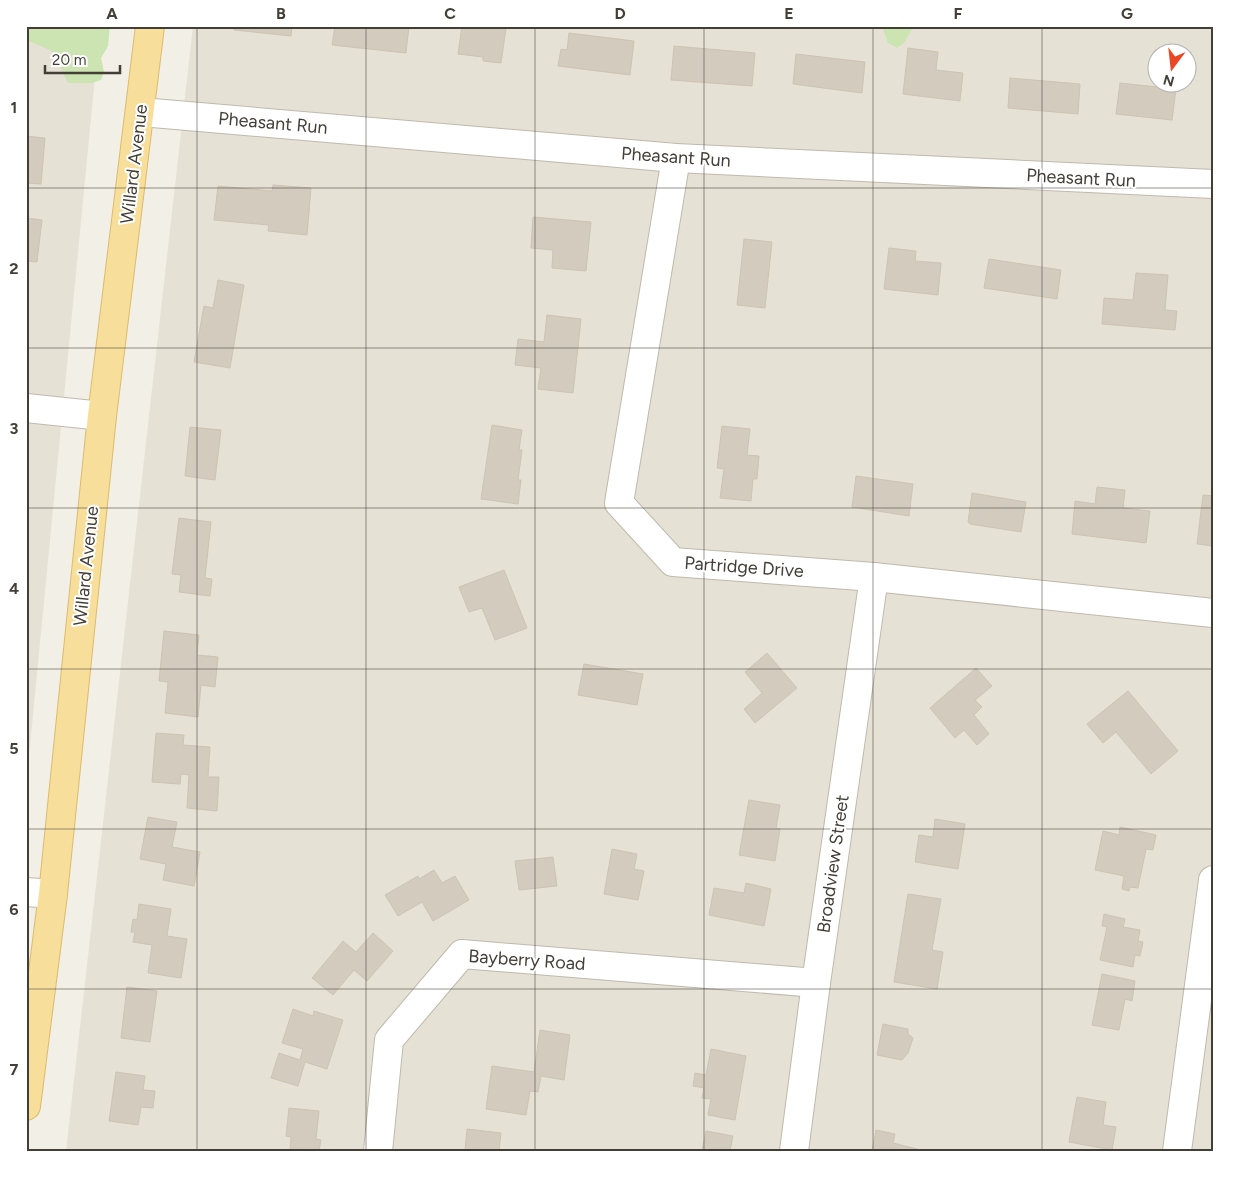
<svg xmlns="http://www.w3.org/2000/svg" width="1239" height="1177" font-family="Figtree,sans-serif">
	<style>
		.residential { fill: #e6e1d5; fill-rule: evenodd }
		.green { fill: #cce4b2 }
		.building { fill: #d3cbbd; stroke: #cdc3b1 }
		.lines { fill: none; stroke-linecap: round; stroke-linejoin: round }
		.minor-casing { stroke: #c0b9ad; stroke-width: 30 }
		.major-casing { stroke: #dbbc6c; stroke-width: 30 }
		.minor { stroke: #fff; stroke-width: 28 }
		.major { stroke: #f7de9b; stroke-width: 28 }
		.grid { fill: none; stroke: #443f36; stroke-width: 1; stroke-opacity: 0.55 }
		.labels { text-anchor: middle; dominant-baseline: central; stroke-width: 4; stroke-linejoin: round; paint-order: stroke }
		.street-label { font-size: 18px; fill: #443f36; stroke: #fff }
		.neatline { fill: none; stroke: #443f36; stroke-width: 2 }
		.grid-label { font-size: 16px; text-anchor: middle; font-weight: bold; fill: #443f36 }
	</style>
	<rect width="100%" height="100%" fill="#f2efe7"/>
	<!-- residential -->
	<g class="residential">
		<polygon points="26,26 100,26 26,787"/>
		<path d="M193,26H1213V1151H66ZM1156,52H1186V82H1156Z"/>
	</g>
	<!-- green -->
	<g class="green">
		<polygon points="26,26 110,26 108,46 101,58 104,72 101,80 92,83 68,83 52,51 26,40"/>
		<polygon points="882,26 914,26 904,43 897,48 888,43"/>
	</g>
	<!-- building -->
	<g class="building">
		<polygon points="234,26 292,26 291,36 234,30"/>
		<polygon points="335,26 409,26 406,53 332,45"/>
		<polygon points="462,26 506,28 501,63 483,61 483,57 458,54"/>
		<polygon points="569,33 634,41 630,75 558,66 561,49 567,50"/>
		<polygon points="674,46 755,53 752,86 671,80"/>
		<polygon points="908,48 938,52 936,70 963,73 960,101 903,94"/>
		<polygon points="796,54 865,62 862,93 793,84"/>
		<polygon points="1010,78 1080,84 1078,114 1008,108"/>
		<polygon points="1120,83 1176,89 1172,120 1116,114"/>
		<polygon points="26,136 45,138 41,184 26,183"/>
		<polygon points="273,185 311,188 307,235 268,231 269,225 214,220 218,186 272,191"/>
		<polygon points="533,217 591,222 586,271 552,268 553,250 531,248"/>
		<polygon points="26,218 42,220 37,262 26,261"/>
		<polygon points="744,239 772,242 765,308 737,305"/>
		<polygon points="889,248 916,251 915,261 941,263 938,295 884,289"/>
		<polygon points="989,259 1061,270 1057,299 984,288"/>
		<polygon points="1136,273 1168,275 1165,310 1177,311 1175,330 1102,324 1104,298 1133,300"/>
		<polygon points="218,280 244,285 230,368 194,362 204,306 213,308"/>
		<polygon points="547,315 581,319 573,393 538,389 541,368 515,365 518,339 544,342"/>
		<polygon points="492,425 522,430 519,450 522,450 518,480 521,480 518,504 481,499"/>
		<polygon points="722,426 750,429 747,455 759,456 757,479 753,479 751,501 720,498 724,469 717,468"/>
		<polygon points="190,427 221,430 215,480 185,476"/>
		<polygon points="856,476 913,484 909,516 852,507"/>
		<polygon points="1097,487 1125,490 1123,508 1150,511 1146,543 1072,534 1075,501 1095,504"/>
		<polygon points="972,493 1026,502 1021,532 970,524 968,522"/>
		<polygon points="1203,495 1213,496 1213,546 1197,544"/>
		<polygon points="179,518 211,522 205,578 212,579 210,596 179,592 181,575 172,574"/>
		<polygon points="504,570 527,628 495,640 482,608 469,612 459,587"/>
		<polygon points="164,631 199,635 197,655 218,657 215,687 201,685 198,717 165,713 168,682 159,681"/>
		<polygon points="767,653 797,688 755,723 744,709 762,693 745,672"/>
		<polygon points="584,664 643,674 637,705 578,695"/>
		<polygon points="976,668 992,686 975,700 982,707 974,715 989,734 977,745 964,730 955,738 930,708"/>
		<polygon points="1128,691 1178,751 1151,774 1116,732 1103,743 1087,724"/>
		<polygon points="156,733 184,735 183,745 210,747 208,777 219,777 217,811 187,808 189,775 181,774 180,784 152,782"/>
		<polygon points="749,800 780,805 776,828 780,829 775,861 739,855"/>
		<polygon points="148,817 177,822 172,847 200,852 194,886 163,880 166,864 140,859"/>
		<polygon points="935,819 965,824 958,869 915,862 919,835 933,837"/>
		<polygon points="1120,827 1156,835 1153,850 1146,849 1138,888 1130,887 1129,891 1122,889 1124,876 1095,870 1103,831 1119,835"/>
		<polygon points="612,849 637,854 634,869 644,871 638,900 604,894"/>
		<polygon points="553,857 557,886 519,890 515,861"/>
		<polygon points="434,870 442,883 455,876 469,900 433,921 422,902 398,916 385,895 418,876 419,879"/>
		<polygon points="746,883 771,889 764,926 709,915 714,888 744,893"/>
		<polygon points="908,894 941,899 932,950 943,952 937,989 894,982"/>
		<polygon points="139,904 171,909 167,936 187,939 181,978 148,973 152,945 133,942 135,932 131,932 133,919 137,920"/>
		<polygon points="1104,914 1125,919 1123,927 1140,930 1138,941 1143,942 1140,956 1135,955 1133,967 1100,960 1107,927 1102,926"/>
		<polygon points="373,933 393,951 367,981 354,970 333,995 312,978 343,941 356,952"/>
		<polygon points="1102,974 1135,981 1132,1001 1125,999 1119,1030 1092,1025"/>
		<polygon points="127,987 157,991 150,1042 121,1038"/>
		<polygon points="293,1009 313,1016 314,1011 343,1020 327,1069 305,1062 298,1086 271,1078 279,1053 300,1060 303,1049 282,1043"/>
		<polygon points="883,1024 908,1029 908,1034 913,1038 908,1053 902,1060 877,1055"/>
		<polygon points="540,1030 570,1035 564,1080 541,1076 538,1092 530,1091 526,1115 486,1109 492,1066 534,1072"/>
		<polygon points="711,1049 746,1056 735,1120 708,1115 711,1099 702,1098 704,1088 693,1086 695,1073 706,1075"/>
		<polygon points="116,1072 145,1076 143,1090 155,1091 153,1108 141,1107 138,1125 109,1121"/>
		<polygon points="1077,1097 1106,1102 1103,1125 1116,1127 1112,1150 1069,1142"/>
		<polygon points="289,1108 319,1111 316,1139 321,1140 319,1151 290,1151 291,1137 286,1136"/>
		<polygon points="467,1129 501,1133 499,1151 465,1151"/>
		<polygon points="876,1130 895,1134 893,1143 925,1151 872,1151"/>
		<polygon points="706,1131 733,1136 730,1151 702,1151"/>
	</g>
	<g class="lines">
		<!-- minor casing -->
		<g class="minor-casing">
			<g id="minor">
				<polyline points="141,112 676,158 1213,184"/>
				<polyline points="676,158 619,503 673,562 874,577 1213,613"/>
				<polyline points="26,408 102,416"/>
				<polyline points="26,892 53,894"/>
				<polyline points="378,1151 389,1040 462,954 816,983"/>
				<polyline points="794,1151 816,983 874,577"/>
				<polyline points="1177,1151 1213,880"/>
			</g>
		</g>
		<!-- major casing -->
		<g class="major-casing">
			<polyline id="major" points="26,1106 53,894 102,416 150,26"/>
		</g>
		<!-- minor -->
		<use href="#minor" class="minor"/>
		<!-- major -->
		<use href="#major" class="major"/>
	</g>
	<!-- grid -->
	<path class="grid" d="M197,26V1151M366,26V1151M535,26V1151M704,26V1151M873,26V1151M1042,26V1151M26,188H1213M26,348H1213M26,508H1213M26,669H1213M26,829H1213M26,989H1213"/>
	<g class="labels">
		<!-- street labels -->
		<g class="street-label">
			<text transform="translate(273 123) rotate(5)">Pheasant Run</text>
			<text transform="translate(676 157) rotate(4)">Pheasant Run</text>
			<text transform="translate(134 164) rotate(-83)">Willard Avenue</text>
			<text transform="translate(1081 178) rotate(3)">Pheasant Run</text>
			<text transform="translate(86 566) rotate(-84)">Willard Avenue</text>
			<text transform="translate(744 567) rotate(4)">Partridge Drive</text>
			<text transform="translate(833 864) rotate(-82)">Broadview Street</text>
			<text transform="translate(527 960) rotate(4)">Bayberry Road</text>
		</g>
	</g>
	<!-- border -->
	<rect width="1239" height="1177" fill="none" stroke="#ffffff" stroke-width="55"/>
	<!-- north arrow -->
	<g transform="translate(1172 68) rotate(195)"><circle r="24" fill="#ffffff" stroke="#b4b2af"/>
	<path d="M0-4L9 19L0 12L-9 19Z" fill="#ea4725"/>
	<text y="-8" font-size="14" font-weight="bold" text-anchor="middle" fill="#443f36">N</text>
	</g>
	<!-- scale -->
	<path d="M45 65v8h75v-8" fill="none" stroke="#443f36" stroke-width="2.5"/>
	<text x="52" y="65" font-size="15" fill="#443f36" stroke="#ffffff" stroke-width="4" paint-order="stroke">20 m</text>
	<rect x="28" y="28" width="1184" height="1122" class="neatline"/>
	<g class="grid-label">
		<text x="112" y="19">A</text>
		<text x="281" y="19">B</text>
		<text x="450" y="19">C</text>
		<text x="620" y="19">D</text>
		<text x="789" y="19">E</text>
		<text x="958" y="19">F</text>
		<text x="1127" y="19">G</text>
		<text x="14" y="113">1</text>
		<text x="14" y="274">2</text>
		<text x="14" y="434">3</text>
		<text x="14" y="594">4</text>
		<text x="14" y="754">5</text>
		<text x="14" y="915">6</text>
		<text x="14" y="1075">7</text>
	</g>
</svg>
